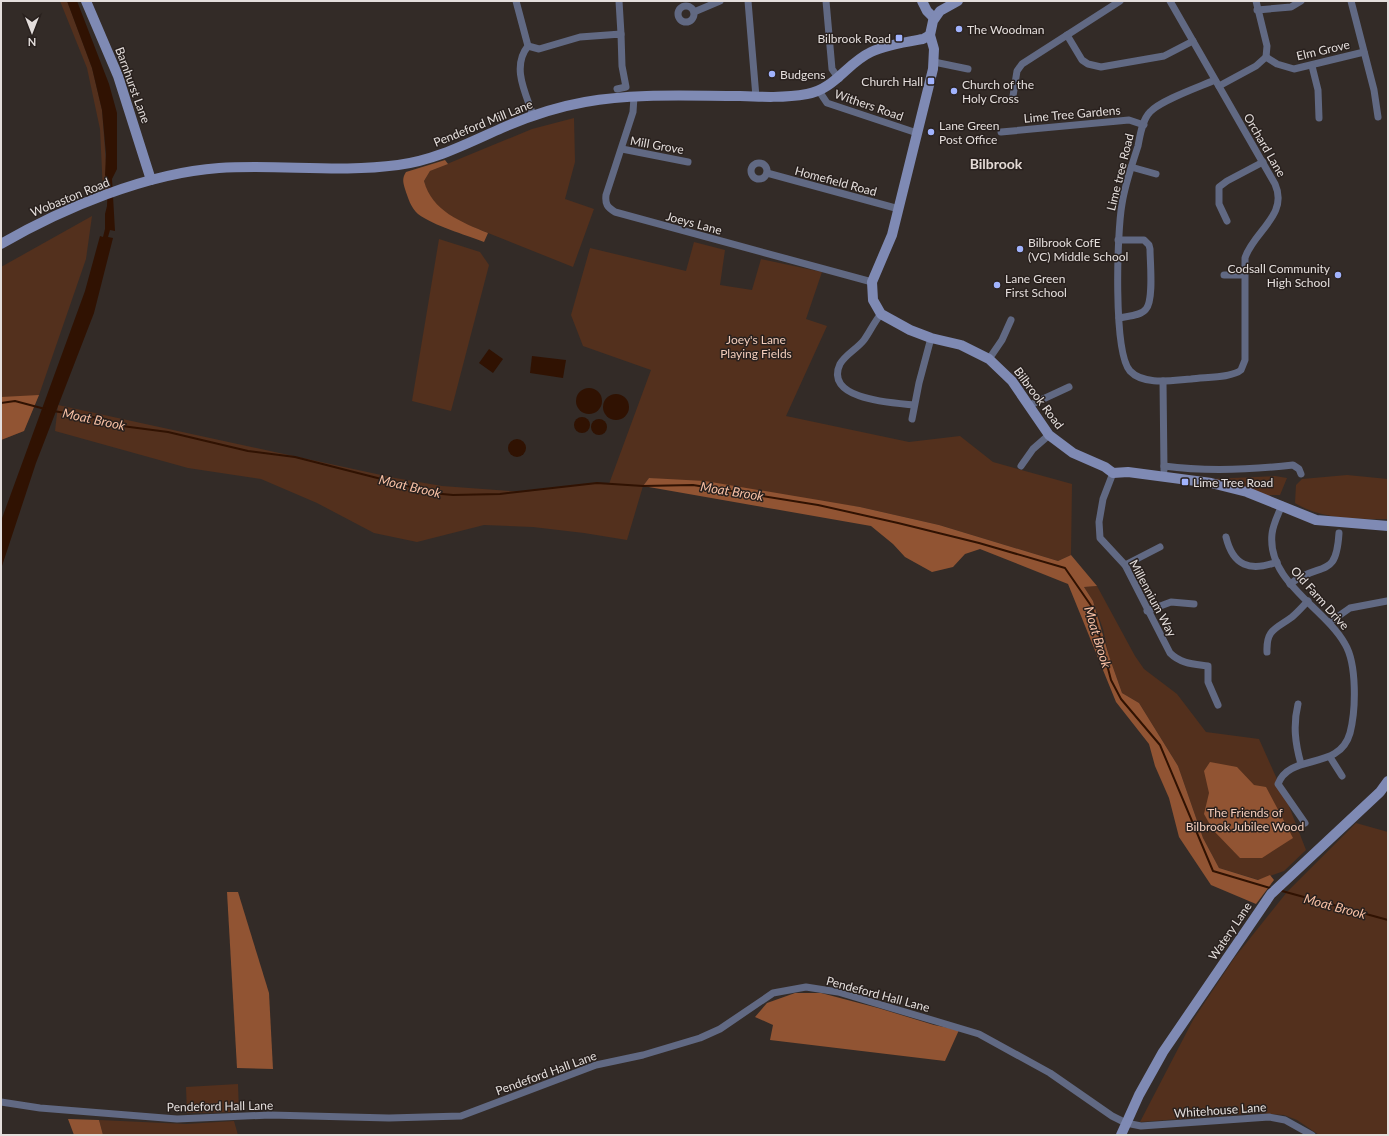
<svg xmlns="http://www.w3.org/2000/svg" width="1389" height="1136" font-family="Lato,sans-serif">
	<style>
		.green { fill: #53301d }
		.forest { fill: #915433 }
		.water { fill: #301202 }
		.lines { fill: none; stroke-linecap: round; stroke-linejoin: round }
		.stream { stroke: #301202; stroke-width: 2 }
		.street { stroke: #616983; stroke-width: 7 }
		.secondary { stroke: #7f8ab4; stroke-width: 10 }
		.poi-dot { fill: #a1b3fd; stroke: #29211e; stroke-width: 1.5 }
		.labels { text-anchor: middle; dominant-baseline: central; stroke-width: 3; stroke-linejoin: round; paint-order: stroke }
		.poi-label { font-size: 12px; fill: #e4dedc; stroke: #29211e; text-anchor: start }
		.street-label { font-size: 12px; fill: #e4dedc; stroke: #29211e }
		.park-label { font-size: 12px; fill: #f3cdbb; stroke: #29211e }
		.water-label { font-size: 13px; font-style: italic; fill: #f9c1a5; stroke: #29211e }
		.quarter-label { font-size: 14px; font-weight: bold; fill: #e4dad5; stroke: #29211e }
	</style>
	<rect width="100%" height="100%" fill="#332b27"/>
	<!-- green -->
	<g class="green">
		<polygon points="60,1 67,1 69,6 92,68 102,110 108,190 103,192 100,129 87,68"/>
		<polygon points="574,118 575,162 565,199 594,209 573,267 458,221 440,209 427,194 424,181 430,171 532,129"/>
		<polygon points="92,216 86,259 39,395 24,431 1,440 1,267"/>
		<polygon points="439,239 480,252 489,265 451,411 412,401"/>
		<polygon points="694,242 725,250 720,285 752,290 761,259 822,272 806,319 827,326 786,416 909,442 960,436 993,462 1072,484 1071,555 1058,561 939,525 860,507 649,478 643,486 627,540 584,533 533,527 484,525 417,542 374,533 317,503 261,479 188,468 55,431 58,405 395,478 442,486 522,492 597,483 609,484 651,370 583,346 571,315 590,248 686,271"/>
		<path d="M1347,475L1388,479V519C1358,519 1322,520 1295,503L1296,485L1302,479Z"/>
		<polygon points="1275,476 1287,478 1280,495 1270,495 1269,497 1210,479"/>
		<polygon points="1097,586 1135,656 1144,669 1177,694 1206,732 1259,739 1289,806 1306,850 1284,871 1259,880 1219,868 1203,838 1178,766 1139,703 1122,693 1109,656 1103,629 1093,601 1084,587"/>
		<polygon points="1356,823 1388,832 1388,1135 1319,1135 1297,1120 1284,1115 1258,1113 1140,1122 1193,1020 1235,957 1287,892"/>
		<polygon points="238,1084 239,1112 187,1113 186,1087"/>
		<polygon points="99,1120 186,1124 234,1121 238,1135 103,1135"/>
	</g>
	<!-- forest -->
	<g class="forest">
		<path d="M445,160L448,164L430,171L424,181C432,211 461,222 488,233L484,242C464,234 434,226 418,214C411,208 408,198 405,189C403,182 402,178 406,172Z"/>
		<polygon points="39,395 24,431 1,440 1,397"/>
		<polygon points="649,478 705,481 860,507 939,525 1058,561 1071,555 1097,586 1084,587 1093,601 1109,656 1122,693 1139,703 1178,766 1203,838 1219,868 1258,880 1270,875 1274,880 1256,904 1211,885 1179,837 1169,798 1155,766 1149,744 1116,702 1068,584 980,549 965,554 953,567 932,572 905,557 893,544 871,526 643,486"/>
		<polygon points="1210,762 1237,767 1254,785 1266,787 1293,838 1262,858 1240,858 1213,830 1204,814 1209,793 1204,771"/>
		<polygon points="227,892 238,892 269,993 273,1069 237,1068"/>
		<polygon points="795,993 821,993 878,1008 934,1025 959,1030 945,1061 770,1040 773,1025 755,1017 767,1003"/>
		<polygon points="68,1119 99,1120 103,1135 74,1135"/>
	</g>
	<!-- water -->
	<g class="water">
		<polygon points="67,1 77,1 109,84 117,113 117,169 112,179 115,231 110,230 108,237 113,238 94,313 36,463 1,569 1,521 85,291 100,236 103,237 105,229 105,214 107,206 108,182 105,175 106,154 102,110 92,68"/>
		<polygon points="489,349 503,359 493,373 479,363"/>
		<polygon points="532,356 566,360 563,378 530,373"/>
		<circle cx="589" cy="401" r="13"/>
		<circle cx="616" cy="407" r="13"/>
		<circle cx="582" cy="425" r="8"/>
		<circle cx="599" cy="427" r="8"/>
		<circle cx="517" cy="448" r="9"/>
	</g>
	<g class="lines">
		<!-- stream -->
		<g class="stream">
			<polyline points="1,403 15,401 45,409"/>
			<polyline points="53,411 105,419 122,426 168,432 248,451 295,457 397,483 431,493 453,495 500,494 597,483 643,486 693,485 818,505 898,523 979,543 1065,568 1092,607 1111,680 1121,699 1160,745 1213,871 1270,888"/>
			<polyline points="1282,891 1388,920"/>
		</g>
		<!-- street -->
		<g class="street">
			<path d="M516,1L528,46C511,67 526,94 533,115"/>
			<polyline points="619,1 621,34"/>
			<polyline points="748,1 756,97"/>
			<polyline points="826,1 832,69 839,79"/>
			<path d="M1170,1L1275,184C1289,215 1253,232 1245,258V360L1241,370C1232,378 1204,377 1191,379C1174,380 1144,386 1130,371C1113,352 1117,232 1122,204C1125,184 1132,165 1138,146C1140,136 1142,120 1150,112C1161,100 1199,87 1215,80"/>
			<polyline points="1351,1 1374,90 1378,117"/>
			<circle cx="686" cy="14" r="8"/>
			<polyline points="1257,10 1291,7 1301,1"/>
			<polyline points="694,12 720,1"/>
			<polyline points="1067,35 1082,60 1088,64 1101,67 1164,56 1193,41"/>
			<polyline points="528,46 539,49 580,37 621,34 622,66 626,87 617,89"/>
			<polyline points="1266,57 1277,64 1294,69 1364,52"/>
			<polyline points="934,62 968,69"/>
			<polyline points="1312,66 1318,90 1319,118"/>
			<polyline points="1219,86 1256,66 1266,57 1267,46 1256,1"/>
			<polyline points="819,91 827,103 917,133"/>
			<polyline points="1013,96 1017,71 1022,64 1120,1"/>
			<path d="M634,97L633,112L606,195C605,204 607,207 615,212L872,282"/>
			<polyline points="1001,132 1129,120 1144,125"/>
			<polyline points="622,149 688,162"/>
			<circle cx="759" cy="171" r="8"/>
			<polyline points="1131,167 1156,174"/>
			<polyline points="767,173 899,209"/>
			<polyline points="1227,221 1219,204 1219,187 1227,181 1263,162"/>
			<path d="M1118,240H1144L1149,245L1150,249C1150,262 1154,300 1146,309C1141,316 1127,316 1119,318"/>
			<polyline points="1224,275 1244,275"/>
			<path d="M881,314C874,322 870,332 864,340C857,349 846,354 840,364C823,400 895,403 914,405"/>
			<polyline points="989,359 1002,340 1011,320"/>
			<polyline points="1163,381 1164,470"/>
			<polyline points="1028,406 1069,387"/>
			<polyline points="912,419 919,383 931,338"/>
			<polyline points="1021,466 1033,449 1049,435"/>
			<path d="M1164,466C1208,472 1249,470 1293,465L1299,469L1301,474"/>
			<path d="M1113,473L1103,499L1099,522L1100,538L1125,565L1170,653C1181,664 1194,664 1208,666V682L1218,705"/>
			<path d="M1282,505C1278,515 1273,524 1272,534C1267,582 1324,607 1345,644C1357,664 1356,710 1350,733C1339,772 1290,752 1278,784L1305,823"/>
			<path d="M1226,537C1233,566 1250,572 1277,562"/>
			<polyline points="1125,565 1160,547"/>
			<path d="M1290,584C1321,560 1336,581 1339,533"/>
			<polyline points="1147,611 1171,602 1194,604"/>
			<polyline points="1330,622 1350,608 1387,601"/>
			<path d="M1267,652C1266,629 1276,629 1292,617C1298,612 1303,606 1308,601"/>
			<path d="M1298,704C1293,725 1295,743 1301,764"/>
			<polyline points="1330,757 1342,776"/>
			<polyline points="1,1102 40,1108 177,1119 270,1115 389,1118 461,1116 596,1065 643,1055 700,1038 720,1029 773,993 806,987 838,992 979,1034 1050,1073 1112,1116 1126,1123 1141,1126 1269,1117 1285,1120 1312,1135"/>
		</g>
		<!-- secondary -->
		<g class="secondary">
			<polyline points="86,1 118,76 151,180"/>
			<polyline points="922,1 927,11 934,18"/>
			<polyline points="958,1 940,11 933,21 930,35 934,49 933,69 892,235 872,282 873,300 881,314 910,330 931,338 961,345 989,359 1012,381 1049,435 1073,453 1105,467 1113,473 1128,472 1211,483 1247,492 1316,520 1388,526"/>
			<path d="M1,244C63,208 147,173 219,168C278,164 339,173 398,165C436,160 468,143 502,128C529,116 557,107 585,102C636,93 688,96 740,96C762,97 785,98 807,94C835,89 847,63 871,52C886,45 906,42 923,39L930,35"/>
			<polyline points="1121,1135 1139,1095 1163,1052 1271,894 1380,792 1388,781"/>
		</g>
	</g>
	<!-- markers -->
	<g class="poi-dot">
		<circle cx="959" cy="29" r="4"/>
		<rect x="895" y="34" width="8" height="8" rx="2"/>
		<circle cx="772" cy="74" r="4"/>
		<rect x="927" y="77" width="8" height="8" rx="2"/>
		<circle cx="954" cy="91" r="4"/>
		<circle cx="931" cy="132" r="4"/>
		<circle cx="1020" cy="249" r="4"/>
		<circle cx="1338" cy="275" r="4"/>
		<circle cx="997" cy="285" r="4"/>
		<rect x="1181" y="478" width="8" height="8" rx="2"/>
	</g>
	<g class="labels">
		<!-- poi labels -->
		<g class="poi-label">
			<text x="967" y="29">The Woodman</text>
			<text x="891" y="38" text-anchor="end">Bilbrook Road</text>
			<text x="780" y="74">Budgens</text>
			<text x="923" y="81" text-anchor="end">Church Hall</text>
			<text x="962" y="84">Church of the<tspan x="962" dy="14">Holy Cross</tspan></text>
			<text x="939" y="125">Lane Green<tspan x="939" dy="14">Post Office</tspan></text>
			<text x="1028" y="242">Bilbrook CofE<tspan x="1028" dy="14">(VC) Middle School</tspan></text>
			<text x="1330" y="268" text-anchor="end">Codsall Community<tspan x="1330" dy="14">High School</tspan></text>
			<text x="1005" y="278">Lane Green<tspan x="1005" dy="14">First School</tspan></text>
			<text x="1193" y="482">Lime Tree Road</text>
		</g>
		<!-- street labels -->
		<g class="street-label">
			<text transform="translate(1323 50) rotate(-13)">Elm Grove</text>
			<text transform="translate(133 85) rotate(70)">Barnhurst Lane</text>
			<text transform="translate(869 105) rotate(19)">Withers Road</text>
			<text transform="translate(1072 114) rotate(-5)">Lime Tree Gardens</text>
			<text transform="translate(483 123) rotate(-22)">Pendeford Mill Lane</text>
			<text transform="translate(657 145) rotate(10)">Mill Grove</text>
			<text transform="translate(1265 145) rotate(60)">Orchard Lane</text>
			<text transform="translate(1120 172) rotate(-76)">Lime tree Road</text>
			<text transform="translate(836 181) rotate(15)">Homefield Road</text>
			<text transform="translate(70 197) rotate(-22)">Wobaston Road</text>
			<text transform="translate(694 223) rotate(15)">Joeys Lane</text>
			<text transform="translate(1039 398) rotate(53)">Bilbrook Road</text>
			<text transform="translate(1153 598) rotate(62)">Millennium Way</text>
			<text transform="translate(1320 598) rotate(48)">Old Farm Drive</text>
			<text transform="translate(1230 931) rotate(-56)">Watery Lane</text>
			<text transform="translate(878 994) rotate(15)">Pendeford Hall Lane</text>
			<text transform="translate(546 1073) rotate(-20)">Pendeford Hall Lane</text>
			<text transform="translate(220 1106) rotate(-1)">Pendeford Hall Lane</text>
			<text transform="translate(1220 1110) rotate(-4)">Whitehouse Lane</text>
		</g>
		<!-- park labels -->
		<g class="park-label">
			<text x="756" y="339">Joey's Lane<tspan x="756" dy="14">Playing Fields</tspan></text>
			<text x="1245" y="812">The Friends of<tspan x="1245" dy="14">Bilbrook Jubilee Wood</tspan></text>
		</g>
		<!-- water labels -->
		<g class="water-label">
			<text transform="translate(94 419) rotate(12)">Moat Brook</text>
			<text transform="translate(410 486) rotate(13)">Moat Brook</text>
			<text transform="translate(732 491) rotate(9)">Moat Brook</text>
			<text transform="translate(1098 637) rotate(73)">Moat Brook</text>
			<text transform="translate(1335 906) rotate(15)">Moat Brook</text>
		</g>
		<!-- quarter labels -->
		<g class="quarter-label">
			<text x="996" y="163">Bilbrook</text>
		</g>
	</g>
	<!-- border -->
	<rect width="1389" height="1136" fill="none" stroke="#e4dedc" stroke-width="4"/>
	<!-- north arrow -->
	<g transform="translate(32 32) rotate(180)" stroke="#29211e" stroke-width="3" paint-order="stroke">
	<path d="M0-3L7 15L0 10L-7 15Z" fill="#e4dedc"/>
	<text y="-6" font-size="11" font-weight="bold" text-anchor="middle" fill="#e4dedc">N</text>
	</g>
</svg>
